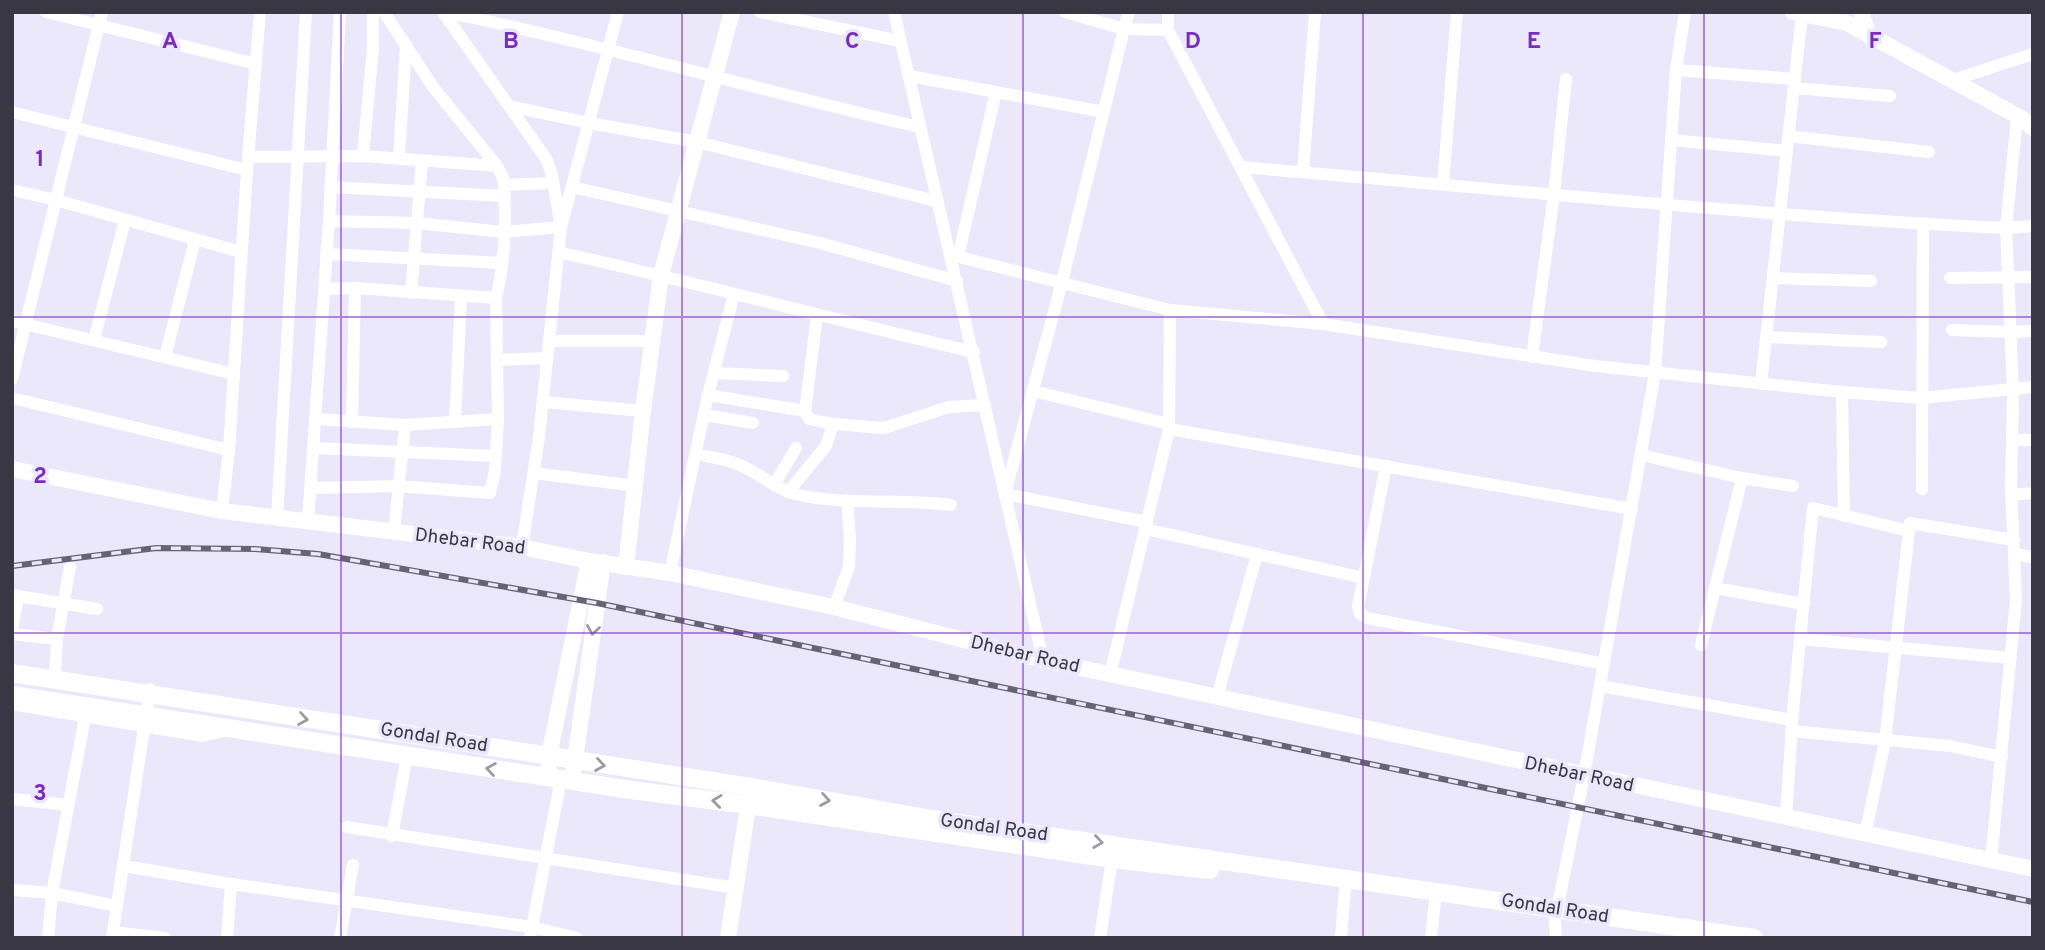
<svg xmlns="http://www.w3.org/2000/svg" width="2045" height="950" font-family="Overpass,sans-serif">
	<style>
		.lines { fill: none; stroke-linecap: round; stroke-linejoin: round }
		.minor { stroke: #fff; stroke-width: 12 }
		.tertiary { stroke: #fff; stroke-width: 16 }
		.secondary { stroke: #fff; stroke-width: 18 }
		.rail-casing { stroke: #666472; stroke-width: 6 }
		.rail { stroke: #ebe8fb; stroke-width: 3.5; stroke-dasharray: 10; stroke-linecap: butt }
		.oneway { stroke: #9c9ba1 }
		.grid { fill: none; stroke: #7b2cbf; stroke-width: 2; stroke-opacity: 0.55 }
		.labels { text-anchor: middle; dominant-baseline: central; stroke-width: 7; stroke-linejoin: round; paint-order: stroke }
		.street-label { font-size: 19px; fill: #393743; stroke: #ebe8fb }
		.grid-label { font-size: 23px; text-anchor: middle; font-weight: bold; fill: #7b2cbf; stroke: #ebe8fb; stroke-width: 7; stroke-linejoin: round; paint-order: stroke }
	</style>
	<rect width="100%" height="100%" fill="#ebe8fb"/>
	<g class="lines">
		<!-- minor -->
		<g class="minor">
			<polyline points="46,12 256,64"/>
			<polyline points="384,12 433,87 497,166"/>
			<polyline points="443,12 547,160 552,175 561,227 539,437 522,547"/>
			<path d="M445,12C604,45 761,91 919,127"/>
			<polyline points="760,12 900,41"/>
			<polyline points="894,12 1043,660"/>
			<polyline points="1065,12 1124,29 1062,282 1005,494 1147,522"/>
			<polyline points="1129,12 1124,29 1168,30 1168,12"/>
			<polyline points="1168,30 1323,324 1595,366 1842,392 1921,398 2033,387"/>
			<polyline points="1676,70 1795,79"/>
			<polyline points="910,76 1104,112"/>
			<polyline points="1950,81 2033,54"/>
			<polyline points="1794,88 1890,96"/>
			<polyline points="509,106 589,123 697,142 936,201"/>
			<polyline points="12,112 247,170"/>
			<polyline points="1788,136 1929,152"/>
			<polyline points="1671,140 1787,151"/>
			<polyline points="363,156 373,48 373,12"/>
			<path d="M249,157L363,156L497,166L503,178C507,213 505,264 496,298L498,419L405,425L316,419"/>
			<polyline points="399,159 406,45"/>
			<path d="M1240,167C1495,188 1750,216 2006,228L2017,117"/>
			<polyline points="1303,172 1315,12"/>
			<polyline points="1443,184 1457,12"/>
			<polyline points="504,185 553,183"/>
			<polyline points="330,187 504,196"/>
			<polyline points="572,187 820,243 957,281"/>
			<polyline points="12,190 56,200 241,252"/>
			<polyline points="329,221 417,223 503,232 561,227 618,12"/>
			<path d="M558,252C697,283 835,320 974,352"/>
			<polyline points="326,254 502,263"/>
			<polyline points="951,255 1170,310 1169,429 1110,675"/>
			<polyline points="958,257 996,92"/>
			<polyline points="1773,278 1871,281"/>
			<polyline points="1950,278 2033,277"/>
			<polyline points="324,289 355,288 496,298"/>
			<polyline points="411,293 422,161"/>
			<polyline points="1170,310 1323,324"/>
			<polyline points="817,315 805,411 809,419 833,424 884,428 949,407 985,405"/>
			<polyline points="12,321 234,374"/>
			<polyline points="1952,330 2010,332 2033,331"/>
			<polyline points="1767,337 1881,342"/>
			<polyline points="94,340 125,220"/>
			<polyline points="549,341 653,341"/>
			<polyline points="165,357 195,240"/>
			<polyline points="1532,357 1554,194 1566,79"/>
			<polyline points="498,360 547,358"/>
			<polyline points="715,373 783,376"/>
			<polyline points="12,379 102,12"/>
			<polyline points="1761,384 1802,14"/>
			<polyline points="1033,391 1169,424"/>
			<polyline points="1842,392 1844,516"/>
			<polyline points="708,395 805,411"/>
			<polyline points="12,398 229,450"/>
			<polyline points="543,402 643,411"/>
			<polyline points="704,415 753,423"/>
			<polyline points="352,422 355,288"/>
			<polyline points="455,422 461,296"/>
			<polyline points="1169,429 1632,509"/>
			<polyline points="2012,440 2033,440"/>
			<polyline points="314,448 496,456"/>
			<path d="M696,454C714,458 732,460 748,469C764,477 778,490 795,494C843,506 901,498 951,505"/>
			<polyline points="1641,455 1742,478 1701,645"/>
			<polyline points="1386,466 1358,607 1360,614 1367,618 1604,664"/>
			<polyline points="534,473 636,486"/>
			<polyline points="1742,478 1793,486"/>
			<polyline points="774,485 796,448"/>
			<polyline points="311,488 398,486 490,493 495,470 498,419"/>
			<polyline points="1922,489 1923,224"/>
			<polyline points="788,492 826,446 833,424"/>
			<polyline points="2012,495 2033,493"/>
			<polyline points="222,511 229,450 247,170 260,12"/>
			<polyline points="277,518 306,12"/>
			<polyline points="308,521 329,221 340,12"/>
			<polyline points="1145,529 1364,578"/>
			<polyline points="394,532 405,425"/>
			<polyline points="2014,554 2033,557"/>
			<polyline points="670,573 708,395 734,294"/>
			<polyline points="1715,588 1804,604"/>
			<polyline points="12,595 97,609"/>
			<polyline points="834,607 849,567 850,539 847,500"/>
			<polyline points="12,630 18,597"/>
			<polyline points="12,634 57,639"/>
			<polyline points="1800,639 2011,658"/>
			<polyline points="55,674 57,639 70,567"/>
			<polyline points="1600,686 1792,720"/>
			<polyline points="1217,697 1257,554"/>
			<polyline points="12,704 202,736 224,731"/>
			<polyline points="1791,731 1950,746 2002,757"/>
			<polyline points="12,799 68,805"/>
			<polyline points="1786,818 1793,710 1813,508 1909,531 1910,523 2014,540"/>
			<polyline points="347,827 736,888"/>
			<polyline points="1865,835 1885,741 1909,531"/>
			<polyline points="392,836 407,756"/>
			<polyline points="1991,861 2016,599 2011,490 2013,389 2006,228 2033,226"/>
			<polyline points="124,866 231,884 532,927 577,938"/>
			<polyline points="12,890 52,893 117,906"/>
			<polyline points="113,932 165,938"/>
			<polyline points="48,938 52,893 85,717"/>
			<polyline points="112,938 150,689"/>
			<polyline points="227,938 231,884"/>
			<polyline points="340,938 353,865"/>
			<polyline points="530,938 561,779"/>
			<polyline points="1100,938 1112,859"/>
			<polyline points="1341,938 1345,888"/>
			<polyline points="1431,938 1436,891"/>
			<polyline points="1556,938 1555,920 1584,776 1655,373 1676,70 1685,12"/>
		</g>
		<!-- tertiary -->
		<g class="tertiary">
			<polyline points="1793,12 1847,23 2023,119 2033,128"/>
			<polyline points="1861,12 1869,36"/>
			<polyline points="12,469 222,511 522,547 589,561 670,573 834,607 1043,660 2033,869"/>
			<polyline points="626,567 643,411 661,275 732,12"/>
			<polyline points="548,778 549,756 589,561"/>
			<polyline points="572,781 603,562"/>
			<polyline points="728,938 751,787"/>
		</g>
		<!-- secondary -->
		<g class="secondary">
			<polyline points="12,673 751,787 932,819 1754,938"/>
			<polyline points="12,695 631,790 748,805 1112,859 1210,870"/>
		</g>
		<!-- rail casing -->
		<g class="rail-casing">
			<polyline id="rail" points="12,566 156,548 255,549 318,554 597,603 2033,902"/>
		</g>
		<!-- rail -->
		<use href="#rail" class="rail"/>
	</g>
	<!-- one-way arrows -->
	<defs><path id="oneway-chevron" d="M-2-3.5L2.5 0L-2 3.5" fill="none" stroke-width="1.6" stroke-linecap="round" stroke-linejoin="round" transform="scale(1.75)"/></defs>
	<g class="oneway">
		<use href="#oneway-chevron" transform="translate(593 630) rotate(99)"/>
		<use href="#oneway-chevron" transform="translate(303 719) rotate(9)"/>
		<use href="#oneway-chevron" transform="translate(600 765) rotate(9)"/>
		<use href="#oneway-chevron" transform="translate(491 769) rotate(-171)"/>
		<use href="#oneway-chevron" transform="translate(825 800) rotate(10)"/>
		<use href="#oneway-chevron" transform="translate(717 801) rotate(-173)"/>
		<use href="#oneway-chevron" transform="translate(1098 842) rotate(8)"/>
	</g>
	<!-- grid -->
	<path class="grid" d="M341,12V938M682,12V938M1023,12V938M1363,12V938M1704,12V938M12,317H2033M12,633H2033"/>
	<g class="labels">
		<!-- street labels -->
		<g class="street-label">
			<text transform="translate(470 542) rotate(7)">Dhebar Road</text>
			<text transform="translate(1025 655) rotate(13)">Dhebar Road</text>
			<text transform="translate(434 738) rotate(9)">Gondal Road</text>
			<text transform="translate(1579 775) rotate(12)">Dhebar Road</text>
			<text transform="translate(994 828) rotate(8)">Gondal Road</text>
			<text transform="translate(1555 909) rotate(9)">Gondal Road</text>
		</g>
	</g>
	<g class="grid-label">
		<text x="170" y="48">A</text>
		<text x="511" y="48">B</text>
		<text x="852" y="48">C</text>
		<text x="1193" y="48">D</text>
		<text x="1534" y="48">E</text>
		<text x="1875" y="48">F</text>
		<text x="40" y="166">1</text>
		<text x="40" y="483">2</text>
		<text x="40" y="800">3</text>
	</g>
	<!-- border -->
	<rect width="2045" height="950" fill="none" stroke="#393743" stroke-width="28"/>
</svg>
